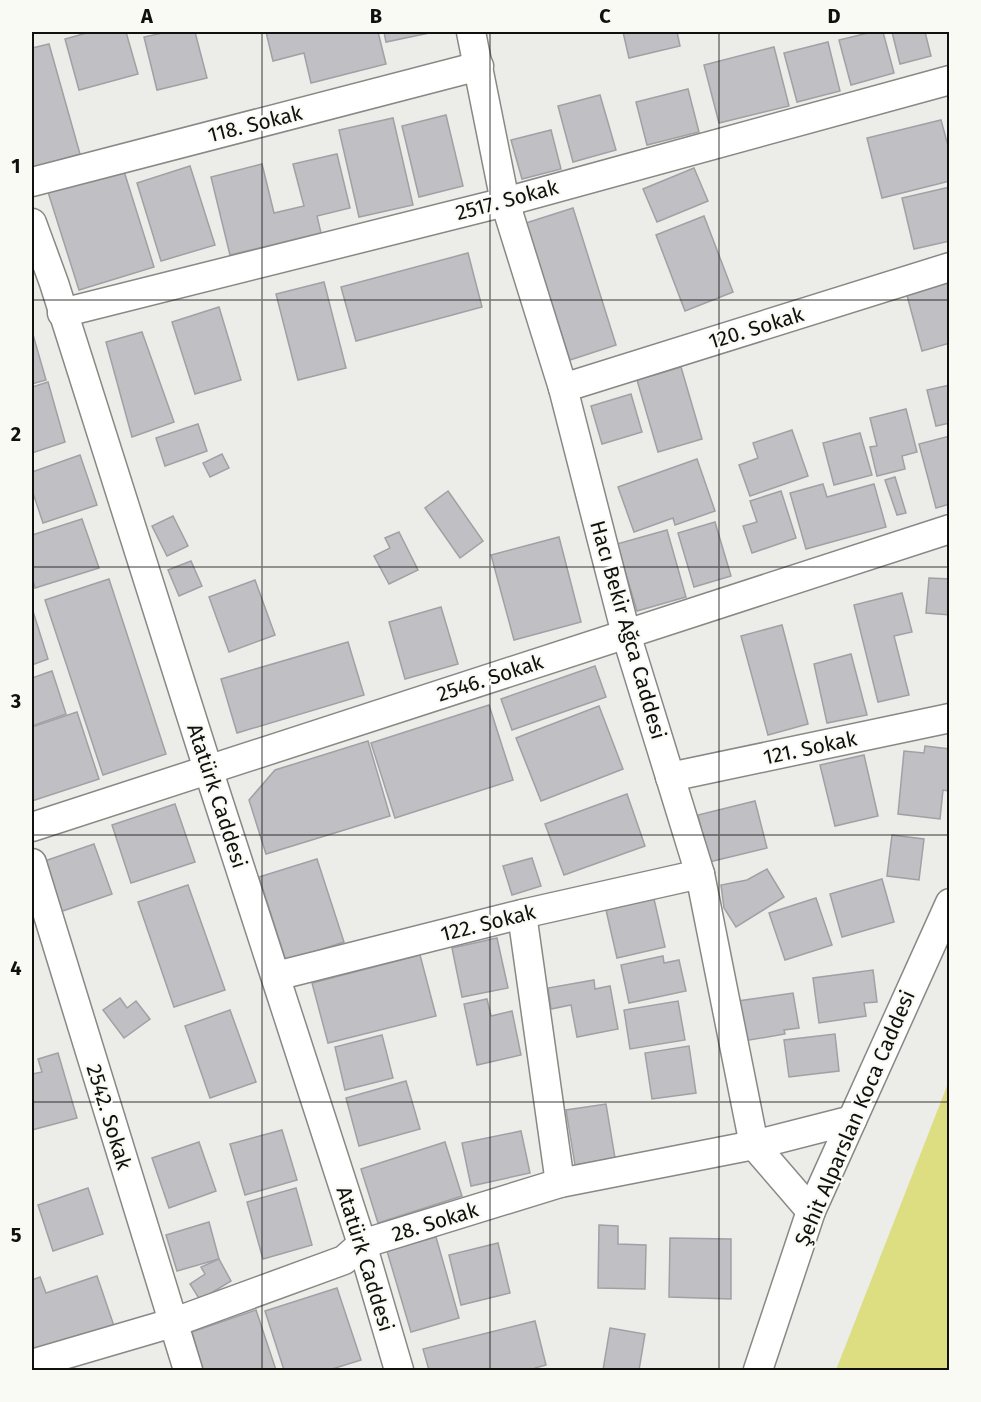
<svg xmlns="http://www.w3.org/2000/svg" width="981" height="1402" font-family="'Fira Sans',sans-serif">
	<style>
		.green { fill: #dddd81 }
		.building { fill: #c0bfc3; stroke: #a1a0a4; stroke-width: 1.5 }
		.lines { fill: none; stroke-linecap: round; stroke-linejoin: round }
		.street-casing { stroke: #888985; stroke-width: 31 }
		.street { stroke: #fff; stroke-width: 28 }
		.grid { fill: none; stroke: #10100e; stroke-width: 1.5; stroke-opacity: 0.55 }
		.labels { text-anchor: middle; dominant-baseline: central; stroke-width: 4.5; stroke-linejoin: round; paint-order: stroke }
		.street-label { font-size: 21px; fill: #10100e; stroke: #fafaf5 }
		.neatline { fill: none; stroke: #10100e; stroke-width: 2 }
		.grid-label { font-size: 20px; text-anchor: middle; font-weight: bold; fill: #10100e }
	</style>
	<rect width="100%" height="100%" fill="#ecece8"/>
	<!-- green -->
	<polygon class="green" points="949,1081 949,1370 836,1370"/>
	<!-- building -->
	<g class="building">
		<polygon points="90,32 126,32 138,74 79,90 65,39"/>
		<polygon points="167,32 195,32 207,78 157,90 144,37"/>
		<polygon points="266,32 378,32 386,64 311,83 304,53 273,61"/>
		<polygon points="384,32 434,32 386,42"/>
		<polygon points="623,32 677,32 680,46 629,58"/>
		<polygon points="872,32 883,32 894,73 851,85 839,40"/>
		<polygon points="892,32 925,32 931,56 900,64"/>
		<polygon points="828,42 840,91 797,102 784,53"/>
		<polygon points="49,44 80,154 33,168 32,48"/>
		<polygon points="774,47 789,106 719,123 704,65"/>
		<polygon points="688,89 699,132 647,145 636,102"/>
		<polygon points="600,95 616,150 573,162 558,106"/>
		<polygon points="446,115 463,186 419,197 402,126"/>
		<polygon points="393,118 413,205 359,217 339,130"/>
		<polygon points="941,120 950,153 950,181 882,198 867,138"/>
		<polygon points="551,130 561,169 522,179 511,140"/>
		<polygon points="337,154 350,208 317,216 321,233 230,255 211,177 262,164 274,213 304,206 293,164"/>
		<polygon points="190,166 215,245 161,261 137,183"/>
		<polygon points="123,168 154,267 79,290 48,192"/>
		<polygon points="694,168 708,201 657,222 643,189"/>
		<polygon points="950,187 950,241 914,249 902,198"/>
		<polygon points="573,208 616,345 570,360 526,223"/>
		<polygon points="704,216 733,292 685,311 656,235"/>
		<polygon points="468,253 482,307 356,341 341,287"/>
		<polygon points="950,276 950,343 922,351 905,288"/>
		<polygon points="324,282 346,368 298,380 276,294"/>
		<polygon points="219,307 241,380 195,394 172,322"/>
		<polygon points="32,331 46,380 32,384"/>
		<polygon points="142,332 174,422 132,437 106,342"/>
		<polygon points="681,367 702,439 658,452 637,380"/>
		<polygon points="48,382 65,442 32,453 32,387"/>
		<polygon points="950,385 950,423 936,426 927,390"/>
		<polygon points="631,394 642,432 602,444 591,406"/>
		<polygon points="906,409 917,452 902,456 905,469 877,476 870,447 877,446 870,418"/>
		<polygon points="198,424 207,451 165,466 156,438"/>
		<polygon points="792,430 808,476 750,496 739,465 758,458 753,443"/>
		<polygon points="860,433 872,475 834,485 823,443"/>
		<polygon points="950,436 950,504 936,508 919,444"/>
		<polygon points="222,454 229,468 210,477 203,463"/>
		<polygon points="80,455 97,505 43,523 32,490 32,472"/>
		<polygon points="697,459 715,511 675,525 673,518 634,532 618,487"/>
		<polygon points="895,477 906,513 897,515 885,480"/>
		<polygon points="823,484 827,497 874,484 886,527 806,549 790,493"/>
		<polygon points="448,491 483,541 460,558 425,508"/>
		<polygon points="781,491 796,538 752,553 743,526 757,522 750,501"/>
		<polygon points="173,516 188,546 167,556 152,526"/>
		<polygon points="82,519 99,568 35,588 32,577 32,535"/>
		<polygon points="715,522 731,576 694,587 678,533"/>
		<polygon points="667,530 686,597 637,611 617,544"/>
		<polygon points="399,532 418,570 389,584 374,556 390,548 385,538"/>
		<polygon points="559,537 581,622 514,640 491,555"/>
		<polygon points="191,561 202,586 179,596 168,570"/>
		<polygon points="929,578 950,579 950,615 926,613"/>
		<polygon points="109,579 166,754 103,775 45,600"/>
		<polygon points="255,580 275,635 229,652 209,597"/>
		<polygon points="902,593 912,632 894,636 909,695 878,702 854,605"/>
		<polygon points="441,607 458,664 405,679 389,622"/>
		<polygon points="32,608 48,659 32,665"/>
		<polygon points="782,625 808,724 768,735 741,636"/>
		<polygon points="348,642 364,695 237,733 221,679"/>
		<polygon points="851,654 867,715 827,723 814,664"/>
		<polygon points="595,666 606,697 512,730 501,699"/>
		<polygon points="52,671 66,714 32,726 32,678"/>
		<polygon points="489,705 513,780 395,818 371,743"/>
		<polygon points="599,706 623,769 541,801 516,738"/>
		<polygon points="77,712 99,779 32,801 32,727"/>
		<polygon points="368,741 390,816 266,854 249,800 275,770"/>
		<polygon points="925,746 950,749 949,791 943,790 940,819 898,814 904,751 924,753"/>
		<polygon points="864,755 878,816 835,826 820,765"/>
		<polygon points="627,794 645,846 564,875 545,824"/>
		<polygon points="755,801 767,848 709,862 698,815"/>
		<polygon points="175,804 195,862 131,883 112,825"/>
		<polygon points="892,835 924,839 919,880 887,876"/>
		<polygon points="94,844 112,894 57,913 39,863"/>
		<polygon points="532,858 541,886 512,895 503,866"/>
		<polygon points="317,859 344,942 286,961 259,877"/>
		<polygon points="767,869 784,897 736,927 724,908 721,885 747,880"/>
		<polygon points="882,879 894,922 842,937 830,894"/>
		<polygon points="188,885 225,990 174,1007 138,902"/>
		<polygon points="816,898 832,945 785,960 769,913"/>
		<polygon points="654,899 665,947 617,958 606,910"/>
		<polygon points="497,938 508,988 462,997 452,948"/>
		<polygon points="420,955 436,1016 328,1043 312,983"/>
		<polygon points="663,956 664,963 679,960 686,991 629,1003 621,965"/>
		<polygon points="873,970 877,1002 864,1003 866,1016 819,1023 813,978"/>
		<polygon points="594,980 595,989 610,986 618,1029 577,1037 571,1005 551,1009 548,988"/>
		<polygon points="793,993 799,1028 784,1030 785,1034 744,1041 738,1001"/>
		<polygon points="120,998 127,1008 136,1001 150,1019 124,1038 103,1010"/>
		<polygon points="487,999 491,1016 512,1011 521,1055 477,1065 464,1004"/>
		<polygon points="678,1001 685,1040 630,1049 624,1010"/>
		<polygon points="230,1010 256,1082 210,1098 185,1026"/>
		<polygon points="835,1034 839,1071 789,1077 784,1040"/>
		<polygon points="382,1035 393,1078 345,1090 335,1047"/>
		<polygon points="689,1046 696,1093 652,1099 645,1053"/>
		<polygon points="58,1053 77,1118 32,1130 32,1074 42,1072 38,1059"/>
		<polygon points="406,1081 420,1129 359,1146 346,1098"/>
		<polygon points="606,1104 615,1158 575,1165 566,1110"/>
		<polygon points="282,1130 297,1180 245,1195 230,1144"/>
		<polygon points="521,1131 530,1173 471,1186 462,1143"/>
		<polygon points="199,1142 216,1191 169,1208 152,1158"/>
		<polygon points="445,1142 462,1196 378,1223 361,1169"/>
		<polygon points="88,1188 103,1234 53,1251 38,1205"/>
		<polygon points="296,1188 312,1245 263,1259 247,1202"/>
		<polygon points="209,1222 219,1259 177,1271 166,1235"/>
		<polygon points="599,1225 618,1226 618,1244 646,1245 645,1289 598,1288"/>
		<polygon points="436,1237 459,1318 411,1332 387,1251"/>
		<polygon points="670,1238 731,1239 731,1299 669,1297"/>
		<polygon points="498,1243 510,1293 461,1305 449,1255"/>
		<polygon points="219,1259 231,1281 200,1300 190,1284 205,1274 201,1267"/>
		<polygon points="97,1276 114,1326 32,1353 32,1280 40,1277 46,1293"/>
		<polygon points="337,1288 361,1360 329,1370 284,1370 265,1311"/>
		<polygon points="256,1310 276,1370 203,1370 192,1332"/>
		<polygon points="535,1321 546,1365 535,1368 535,1370 429,1370 423,1349"/>
		<polygon points="610,1328 645,1334 639,1370 603,1370"/>
	</g>
	<g class="lines">
		<!-- street casing -->
		<g class="street-casing">
			<g id="street">
				<polyline points="471,32 505,202 563,388 626,634 700,874 754,1145 811,1211"/>
				<polyline points="32,182 479,66"/>
				<polyline points="32,223 54,283 208,769 362,1244 399,1370"/>
				<polyline points="62,313 505,202 950,80"/>
				<polyline points="563,388 950,267"/>
				<polyline points="670,777 950,718"/>
				<polyline points="32,827 950,529"/>
				<polyline points="32,863 188,1370"/>
				<polyline points="522,914 560,1183"/>
				<polyline points="276,976 522,914 700,874"/>
				<polyline points="32,1364 172,1323 344,1260 362,1244 560,1183 754,1145 852,1120"/>
				<polyline points="758,1370 811,1211 950,903"/>
			</g>
		</g>
		<!-- street -->
		<use href="#street" class="street"/>
	</g>
	<!-- grid -->
	<path class="grid" d="M262,32V1370M490,32V1370M719,32V1370M32,300H950M32,567H950M32,835H950M32,1102H950"/>
	<g class="labels">
		<!-- street labels -->
		<g class="street-label">
			<text transform="translate(255 124) rotate(-14)">118. Sokak</text>
			<text transform="translate(507 200) rotate(-15)">2517. Sokak</text>
			<text transform="translate(756 328) rotate(-17)">120. Sokak</text>
			<text transform="translate(628 630) rotate(74)">Hacı Bekir Ağca Caddesi</text>
			<text transform="translate(490 678) rotate(-18)">2546. Sokak</text>
			<text transform="translate(810 748) rotate(-12)">121. Sokak</text>
			<text transform="translate(217 796) rotate(72)">Atatürk Caddesi</text>
			<text transform="translate(488 923) rotate(-14)">122. Sokak</text>
			<text transform="translate(109 1117) rotate(73)">2542. Sokak</text>
			<text transform="translate(855 1118) rotate(-67)">Şehit Alparslan Koca Caddesi</text>
			<text transform="translate(435 1222) rotate(-17)">28. Sokak</text>
			<text transform="translate(365 1259) rotate(73)">Atatürk Caddesi</text>
		</g>
	</g>
	<!-- border -->
	<rect width="981" height="1402" fill="none" stroke="#fafaf5" stroke-width="66"/>
	<rect x="33" y="33" width="915" height="1336" class="neatline"/>
	<g class="grid-label">
		<text x="147" y="23">A</text>
		<text x="376" y="23">B</text>
		<text x="605" y="23">C</text>
		<text x="834" y="23">D</text>
		<text x="16" y="173">1</text>
		<text x="16" y="441">2</text>
		<text x="16" y="708">3</text>
		<text x="16" y="975">4</text>
		<text x="16" y="1242">5</text>
	</g>
</svg>
